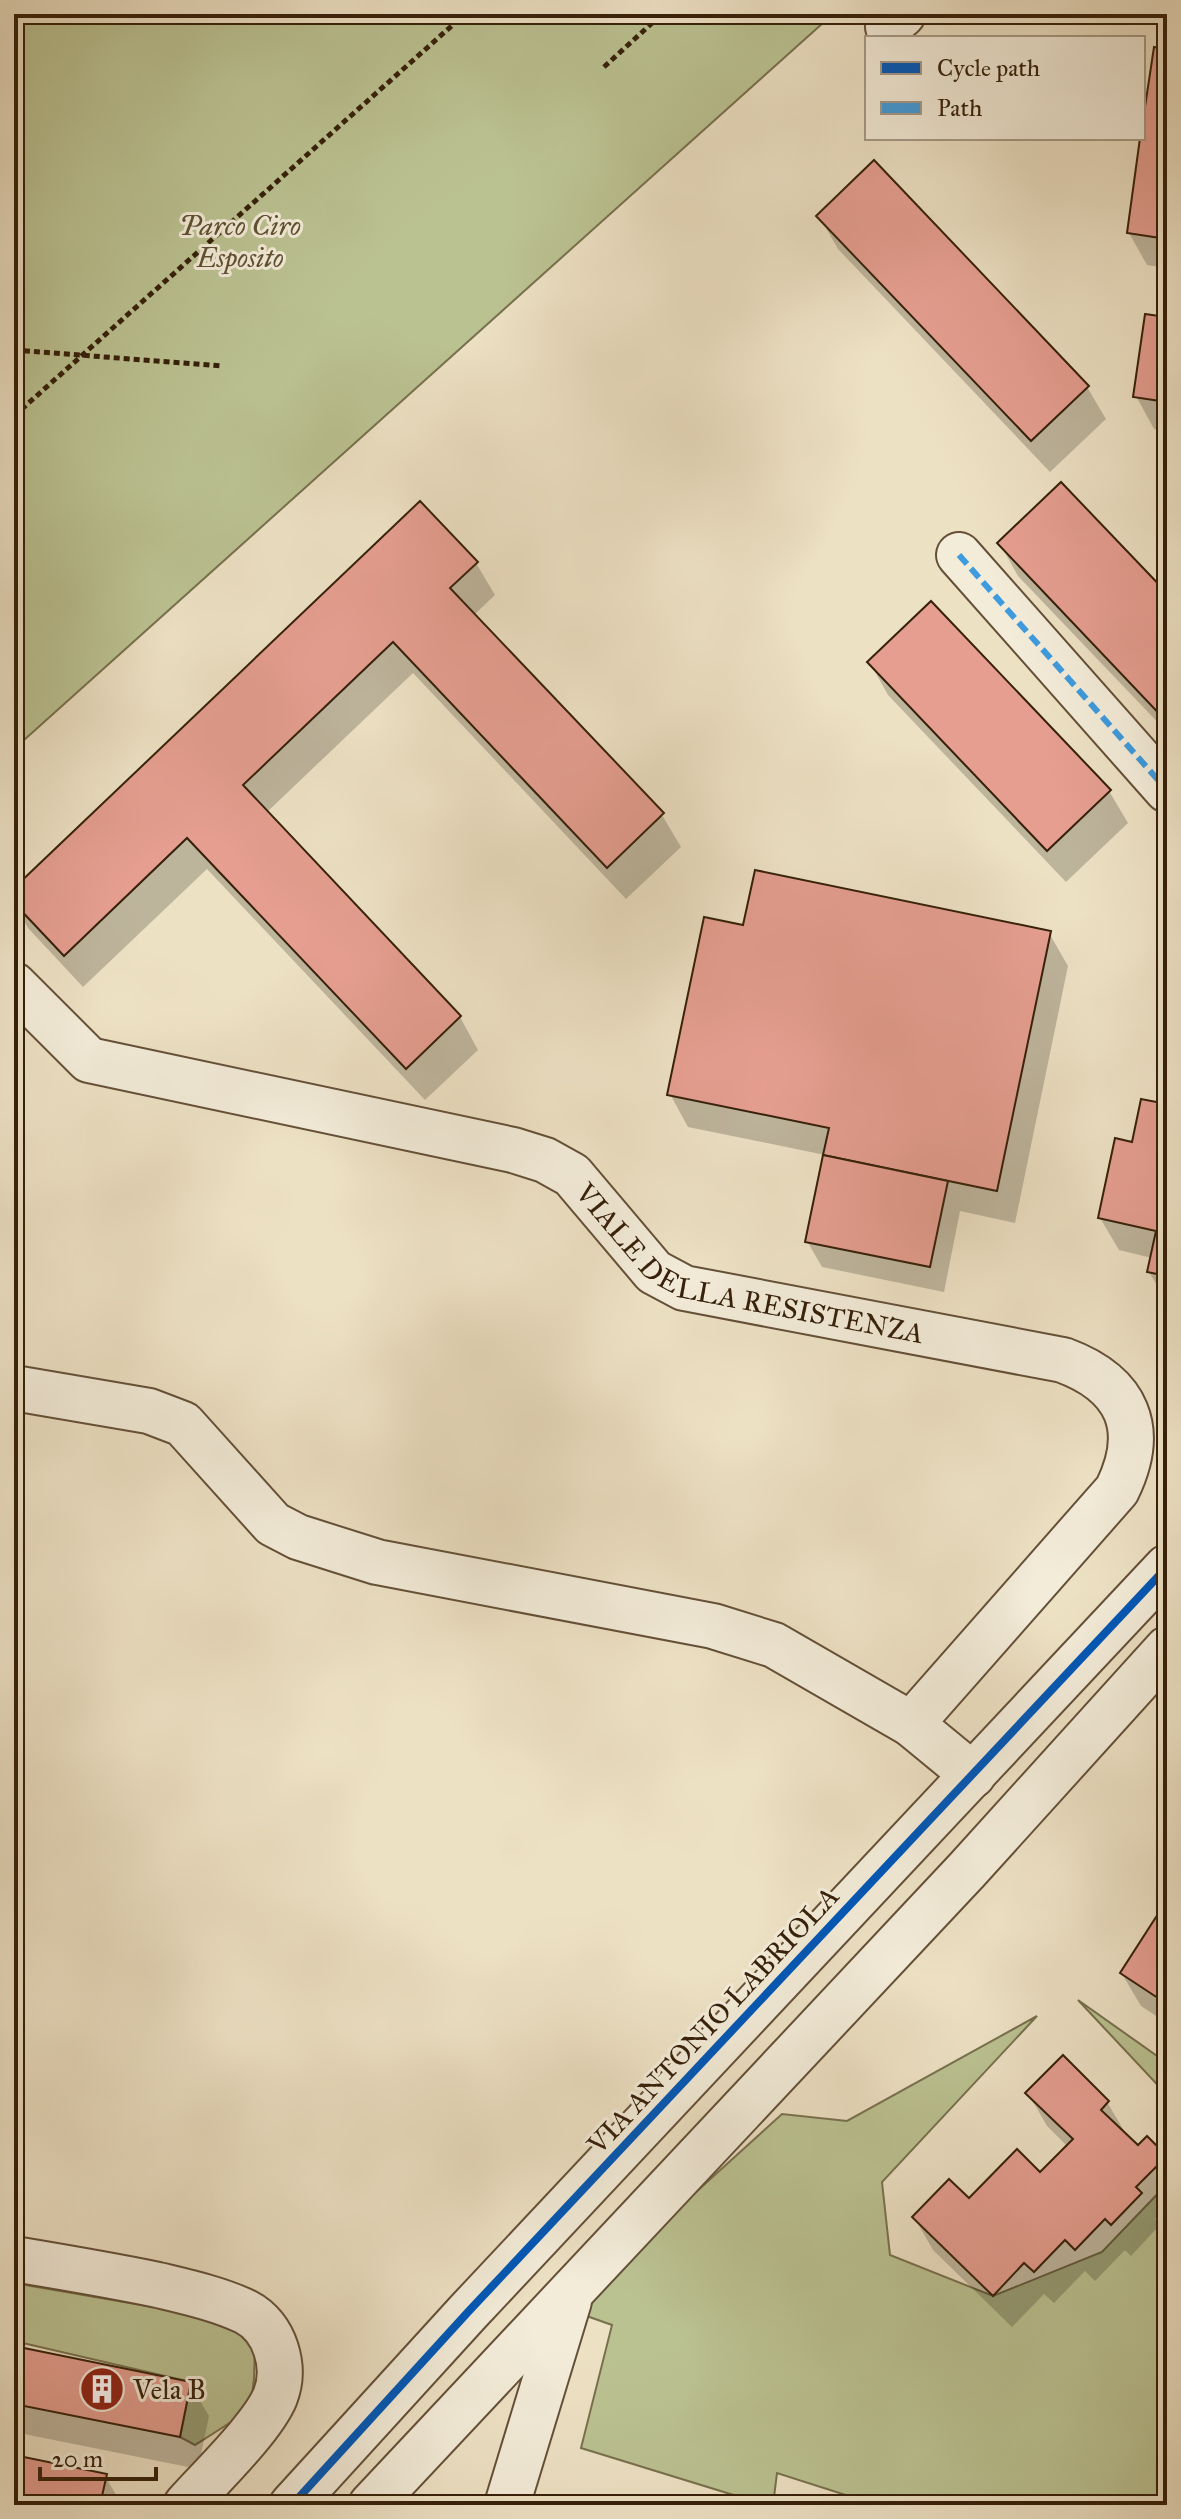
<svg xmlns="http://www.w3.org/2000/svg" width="1181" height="2519" font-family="'IM FELL Great Primer',serif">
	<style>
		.green { fill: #bbc292; stroke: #78714e; stroke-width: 2 }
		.shadow { fill: #0003 }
		.building { fill: #e59e90; stroke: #36200a; stroke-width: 2 }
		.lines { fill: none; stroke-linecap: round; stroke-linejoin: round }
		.minor-casing { stroke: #645038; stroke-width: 48 }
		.path { stroke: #36200a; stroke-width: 5; stroke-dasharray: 6 4; stroke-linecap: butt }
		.minor { stroke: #f3ecd9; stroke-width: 44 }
		.quiet { stroke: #3e9bde; stroke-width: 6; stroke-dasharray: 12 6; stroke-linecap: butt }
		.cycleway-casing { stroke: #f3ecd9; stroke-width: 13 }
		.cycleway { stroke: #0057b8; stroke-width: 8 }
		.labels { text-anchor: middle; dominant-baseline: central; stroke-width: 6; stroke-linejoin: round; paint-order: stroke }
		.park-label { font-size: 28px; font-style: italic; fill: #5e5133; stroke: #f3ecd9 }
		.street-label { font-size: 28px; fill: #36200a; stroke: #f3ecd9 }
		.poi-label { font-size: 28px; fill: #36200a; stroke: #f3ecd9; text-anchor: start }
	</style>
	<rect width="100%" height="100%" fill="#ede1c4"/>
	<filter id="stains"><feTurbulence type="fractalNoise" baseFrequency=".0025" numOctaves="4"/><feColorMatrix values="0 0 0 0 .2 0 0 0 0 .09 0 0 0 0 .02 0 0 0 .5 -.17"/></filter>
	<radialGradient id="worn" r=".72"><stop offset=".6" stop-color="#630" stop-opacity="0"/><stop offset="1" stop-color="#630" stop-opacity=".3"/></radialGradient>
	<!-- green -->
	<g class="green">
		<polygon points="14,14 833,14 14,749"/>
		<polygon points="1078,2000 1167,2063 1167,2095"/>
		<polygon points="1037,2016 882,2182 890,2255 993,2296 1102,2252 1167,2184 1167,2476 1158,2505 877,2505 777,2473 773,2505 766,2505 581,2448 612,2325 567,2309 782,2114 847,2121"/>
		<polygon points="14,2283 211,2317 255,2343 254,2379 250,2410 195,2445 180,2437 191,2382 14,2341"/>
	</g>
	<!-- shadow -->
	<g class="shadow">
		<polygon points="1167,51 1167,268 1147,265 1129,233 1143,134"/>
		<polygon points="819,216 1087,387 1106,419 1050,472 838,249"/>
		<polygon points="1167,319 1167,431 1154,429 1136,396"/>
		<polygon points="1000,544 1167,596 1167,732 1018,576"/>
		<polygon points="476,563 495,595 474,615 662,815 681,847 626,899 413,673 266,813 460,1017 478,1050 425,1100 207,869 83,987 28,928 14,903 14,891"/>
		<polygon points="870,663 1109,791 1128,823 1066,882 888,695"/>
		<polygon points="745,927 1049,933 1068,966 1015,1223 960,1211 944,1292 822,1267 807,1241 825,1155 688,1127 670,1094"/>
		<polygon points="1167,1106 1167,1302 1149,1272 1152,1258 1119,1250 1100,1218 1133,1144"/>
		<polygon points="1167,1904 1167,2023 1141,2006 1122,1974"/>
		<polygon points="1028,2093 1107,2102 1126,2134 1138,2148 1165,2157 1167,2161 1167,2207 1155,2219 1159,2226 1131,2256 1125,2250 1095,2281 1085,2271 1054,2303 1044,2294 1012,2327 933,2250 914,2217 1040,2175 1068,2147 1047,2126"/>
		<polygon points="14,2348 190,2384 209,2416 198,2469 14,2432"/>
		<polygon points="14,2457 105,2476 122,2505 14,2505"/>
	</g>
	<!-- building -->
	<g class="building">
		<polygon points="1154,47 1167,49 1167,239 1127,233 1140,138 1143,138 1143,120"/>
		<polygon points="874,160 1089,386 1031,441 816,216"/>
		<polygon points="1145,314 1167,317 1167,402 1133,397"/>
		<polygon points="1061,482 1167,593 1167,722 997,543"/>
		<polygon points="420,501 478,562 450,588 664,813 607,868 393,642 243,785 461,1016 406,1069 187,838 64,956 14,903 14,888"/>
		<polygon points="931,601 1111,790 1047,851 867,662"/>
		<polygon points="755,870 1051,931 997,1191 823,1155 829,1128 667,1095 704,917 743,925"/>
		<polygon points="1141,1099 1167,1104 1167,1276 1147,1272 1156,1231 1098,1218 1115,1138 1132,1142"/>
		<polygon points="823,1155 948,1181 930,1267 805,1242"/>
		<polygon points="1167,1900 1167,2004 1120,1973"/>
		<polygon points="1063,2055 1109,2101 1101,2110 1138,2145 1147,2136 1167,2156 1136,2187 1142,2193 1111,2225 1105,2219 1075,2250 1065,2240 1034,2272 1024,2263 993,2296 912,2217 949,2179 969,2198 1017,2149 1040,2172 1073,2139 1025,2093"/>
		<polygon points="14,2346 191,2382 180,2437 14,2404"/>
		<polygon points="14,2455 107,2474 100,2505 14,2505"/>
	</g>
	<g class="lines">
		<!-- minor casing -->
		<g class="minor-casing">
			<g id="minor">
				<polyline points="888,27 903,14"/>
				<polyline points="959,555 1167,790"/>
				<path id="s1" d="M14,985L89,1060L513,1150L545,1160L572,1175L654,1272L684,1288L1063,1360C1128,1384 1147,1429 1117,1490L911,1724"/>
				<polyline points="14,1388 149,1411 183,1424 273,1524 298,1537 377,1562 713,1626 774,1645 911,1724 973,1775"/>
				<path d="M14,2259C62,2267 110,2275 158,2285C187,2292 219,2299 246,2312C275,2327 287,2367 275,2397C262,2428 210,2478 186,2505"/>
				<polyline points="292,2505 468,2312 1167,1567"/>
				<polyline points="371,2505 967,1870 1167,1649"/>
				<polyline points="507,2505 569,2301"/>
			</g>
		</g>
		<!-- path -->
		<g class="path">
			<polyline points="604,67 662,14"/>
			<polyline points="14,350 222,366"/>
			<polyline points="14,416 465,14"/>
		</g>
		<!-- minor -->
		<use href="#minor" class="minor"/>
		<!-- quiet -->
		<polyline class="quiet" points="959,555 1167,790"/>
		<!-- cycleway casing -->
		<g class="cycleway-casing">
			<polyline id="cycleway" points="292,2505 468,2312 1167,1567"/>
		</g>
		<!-- cycleway -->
		<use href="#cycleway" class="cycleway"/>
	</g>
	<!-- icons -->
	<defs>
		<g id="building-disc" transform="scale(2.3)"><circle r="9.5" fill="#8f2418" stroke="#f3ecd9"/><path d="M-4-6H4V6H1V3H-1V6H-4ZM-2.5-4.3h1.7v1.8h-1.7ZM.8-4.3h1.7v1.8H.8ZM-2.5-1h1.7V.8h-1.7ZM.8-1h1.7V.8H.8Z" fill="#fff"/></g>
	</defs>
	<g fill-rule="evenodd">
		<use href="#building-disc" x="102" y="2389"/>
	</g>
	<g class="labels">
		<!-- park labels -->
		<g class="park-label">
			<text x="240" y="225">Parco Ciro<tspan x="240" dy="32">Esposito</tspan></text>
		</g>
		<!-- street labels -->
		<g class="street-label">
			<text stroke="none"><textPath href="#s1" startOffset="814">VIALE DELLA RESISTENZA</textPath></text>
			<text transform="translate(713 2020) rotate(-47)">VIA ANTONIO LABRIOLA</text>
		</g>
		<!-- poi labels -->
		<g class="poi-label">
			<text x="133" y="2389">Vela B</text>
		</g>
	</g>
	<!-- margin -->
	<rect width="1181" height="2519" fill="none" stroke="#ede1c4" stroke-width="48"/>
	<rect x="16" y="16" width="1149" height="2487" fill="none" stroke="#36200a" stroke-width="4"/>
	<rect x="24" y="24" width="1133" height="2471" fill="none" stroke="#36200a" stroke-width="2"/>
	<!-- legend -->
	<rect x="865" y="36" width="280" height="104" fill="#f3ecd9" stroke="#a79a86" stroke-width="2"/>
	<rect x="881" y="62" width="40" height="12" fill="#0057b8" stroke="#a79a86" stroke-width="2"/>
	<text x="937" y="76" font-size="24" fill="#36200a">Cycle path</text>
	<rect x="881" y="102" width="40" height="12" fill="#3e9bde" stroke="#a79a86" stroke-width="2"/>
	<text x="937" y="116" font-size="24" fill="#36200a">Path</text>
	<!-- scale -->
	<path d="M40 2467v12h116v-12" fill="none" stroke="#36200a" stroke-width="4"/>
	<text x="52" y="2467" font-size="24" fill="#36200a" stroke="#f3ecd9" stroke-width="6" paint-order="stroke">20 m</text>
	<rect width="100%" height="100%" filter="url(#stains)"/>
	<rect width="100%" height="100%" fill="url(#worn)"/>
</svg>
